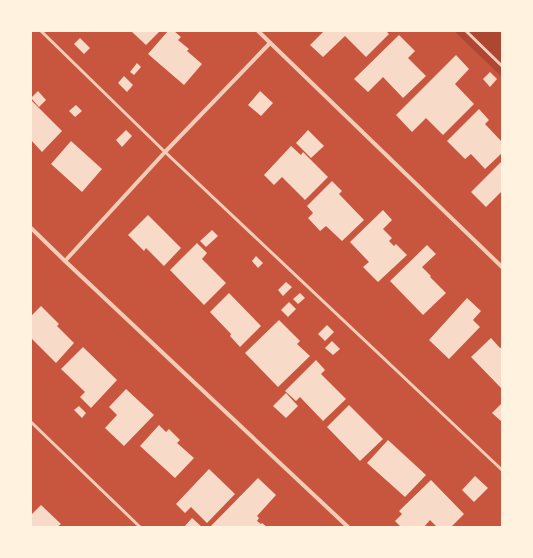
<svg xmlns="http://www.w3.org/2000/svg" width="533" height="558" font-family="Helvetica,sans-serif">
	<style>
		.green { fill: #ae4732 }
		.building { fill: #f7dbc8 }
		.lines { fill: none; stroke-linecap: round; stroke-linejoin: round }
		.service { stroke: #f1ccb7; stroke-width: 3 }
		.minor { stroke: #f1ccb7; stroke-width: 4 }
	</style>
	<rect width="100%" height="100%" fill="#c8553d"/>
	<!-- green -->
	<polygon class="green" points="454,31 502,31 502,77"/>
	<!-- building -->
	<g class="building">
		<polygon points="131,31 160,31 146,45"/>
		<polygon points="168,31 174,31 181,37 178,40 189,49 187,51 202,64 184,85 148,54"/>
		<polygon points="324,31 386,31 389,34 366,57 345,36 323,57 310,45"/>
		<polygon points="399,35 415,51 408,58 426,76 403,98 383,77 368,92 354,79"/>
		<polygon points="80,38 90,48 84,54 74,44"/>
		<polygon points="456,55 469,69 455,84 474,104 443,135 426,118 412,132 396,115"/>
		<polygon points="137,63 141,67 134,75 130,72"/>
		<polygon points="490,72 497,79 490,87 483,79"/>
		<polygon points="124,76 133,85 127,92 118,83"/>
		<polygon points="38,91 46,100 39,107 31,98"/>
		<polygon points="260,91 273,103 261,116 248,105"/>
		<polygon points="31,100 62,131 42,152 31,140"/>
		<polygon points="76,105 82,111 75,117 69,111"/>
		<polygon points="479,109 489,120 485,124 502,142 502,153 485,169 471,154 465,159 447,141"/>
		<polygon points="126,130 132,136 122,147 116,140"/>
		<polygon points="308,130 324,146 311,158 296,143"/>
		<polygon points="71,141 102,169 82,192 51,164"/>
		<polygon points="291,146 301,155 303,152 328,177 305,200 282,177 274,185 264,175"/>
		<polygon points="502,161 502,191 486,207 471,192"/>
		<polygon points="332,181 342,191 339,194 364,220 342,241 326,226 320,231 308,218 313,213 307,206"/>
		<polygon points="383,210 392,220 383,229 392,238 389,241 394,246 396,244 407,255 378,282 363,267 369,262 350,242"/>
		<polygon points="148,215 181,248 164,266 146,248 144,251 128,235"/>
		<polygon points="212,230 218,236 206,247 200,241"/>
		<polygon points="197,243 207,253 202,259 226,283 204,305 170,270"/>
		<polygon points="427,245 436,254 422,267 431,276 430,277 446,293 423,315 390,281"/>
		<polygon points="256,256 263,263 258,268 252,261"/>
		<polygon points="286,282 292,287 283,296 278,290"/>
		<polygon points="229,293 261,326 240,347 230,336 231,334 210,312"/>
		<polygon points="300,293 305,298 298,304 293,299"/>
		<polygon points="467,298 481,311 473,320 480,327 449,359 429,340"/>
		<polygon points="289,302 296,309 288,317 281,310"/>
		<polygon points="41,306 59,324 57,326 74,343 56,363 31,338 31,316"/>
		<polygon points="279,320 300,341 297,344 310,356 278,387 245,353"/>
		<polygon points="327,325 334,332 325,341 318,334"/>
		<polygon points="491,338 500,348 502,347 502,389 471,357"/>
		<polygon points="332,341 340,349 333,355 325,348"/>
		<polygon points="83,347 117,380 91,408 80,397 85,392 61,369"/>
		<polygon points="316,360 325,370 321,374 346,399 323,421 300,397 296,401 285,391"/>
		<polygon points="126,389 154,415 124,446 105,428 117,415 109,407"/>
		<polygon points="286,393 298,406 286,418 273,406"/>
		<polygon points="502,403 502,422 492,413"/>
		<polygon points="349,405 383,439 360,461 327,427"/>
		<polygon points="79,406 86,413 82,418 74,410"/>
		<polygon points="159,425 166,432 169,429 180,440 177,443 194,458 175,478 140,446"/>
		<polygon points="388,440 426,475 405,497 367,463"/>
		<polygon points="209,469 235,494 207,523 191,507 185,513 176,504"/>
		<polygon points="475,476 488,488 474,502 462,490"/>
		<polygon points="258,478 276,495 257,516 259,518 257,521 261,524 262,523 267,527 210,527"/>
		<polygon points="431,480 464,514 451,527 437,527 430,520 424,527 401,527 395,521 402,514 399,511"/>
		<polygon points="41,505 61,524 57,527 31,527 31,515"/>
		<polygon points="192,518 202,527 184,527"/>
	</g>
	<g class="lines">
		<!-- service -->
		<g class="service">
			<polyline points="41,31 165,152 502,470"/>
			<polyline points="466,31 502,66"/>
			<polyline points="31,422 140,527"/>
		</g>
		<!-- minor -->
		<g class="minor">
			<polyline points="258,31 502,267"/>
			<polyline points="31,228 65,261 348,527"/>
			<polyline points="65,261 165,152 270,43"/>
		</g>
	</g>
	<!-- border -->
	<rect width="533" height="558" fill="none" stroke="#fff3e0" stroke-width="64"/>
</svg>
